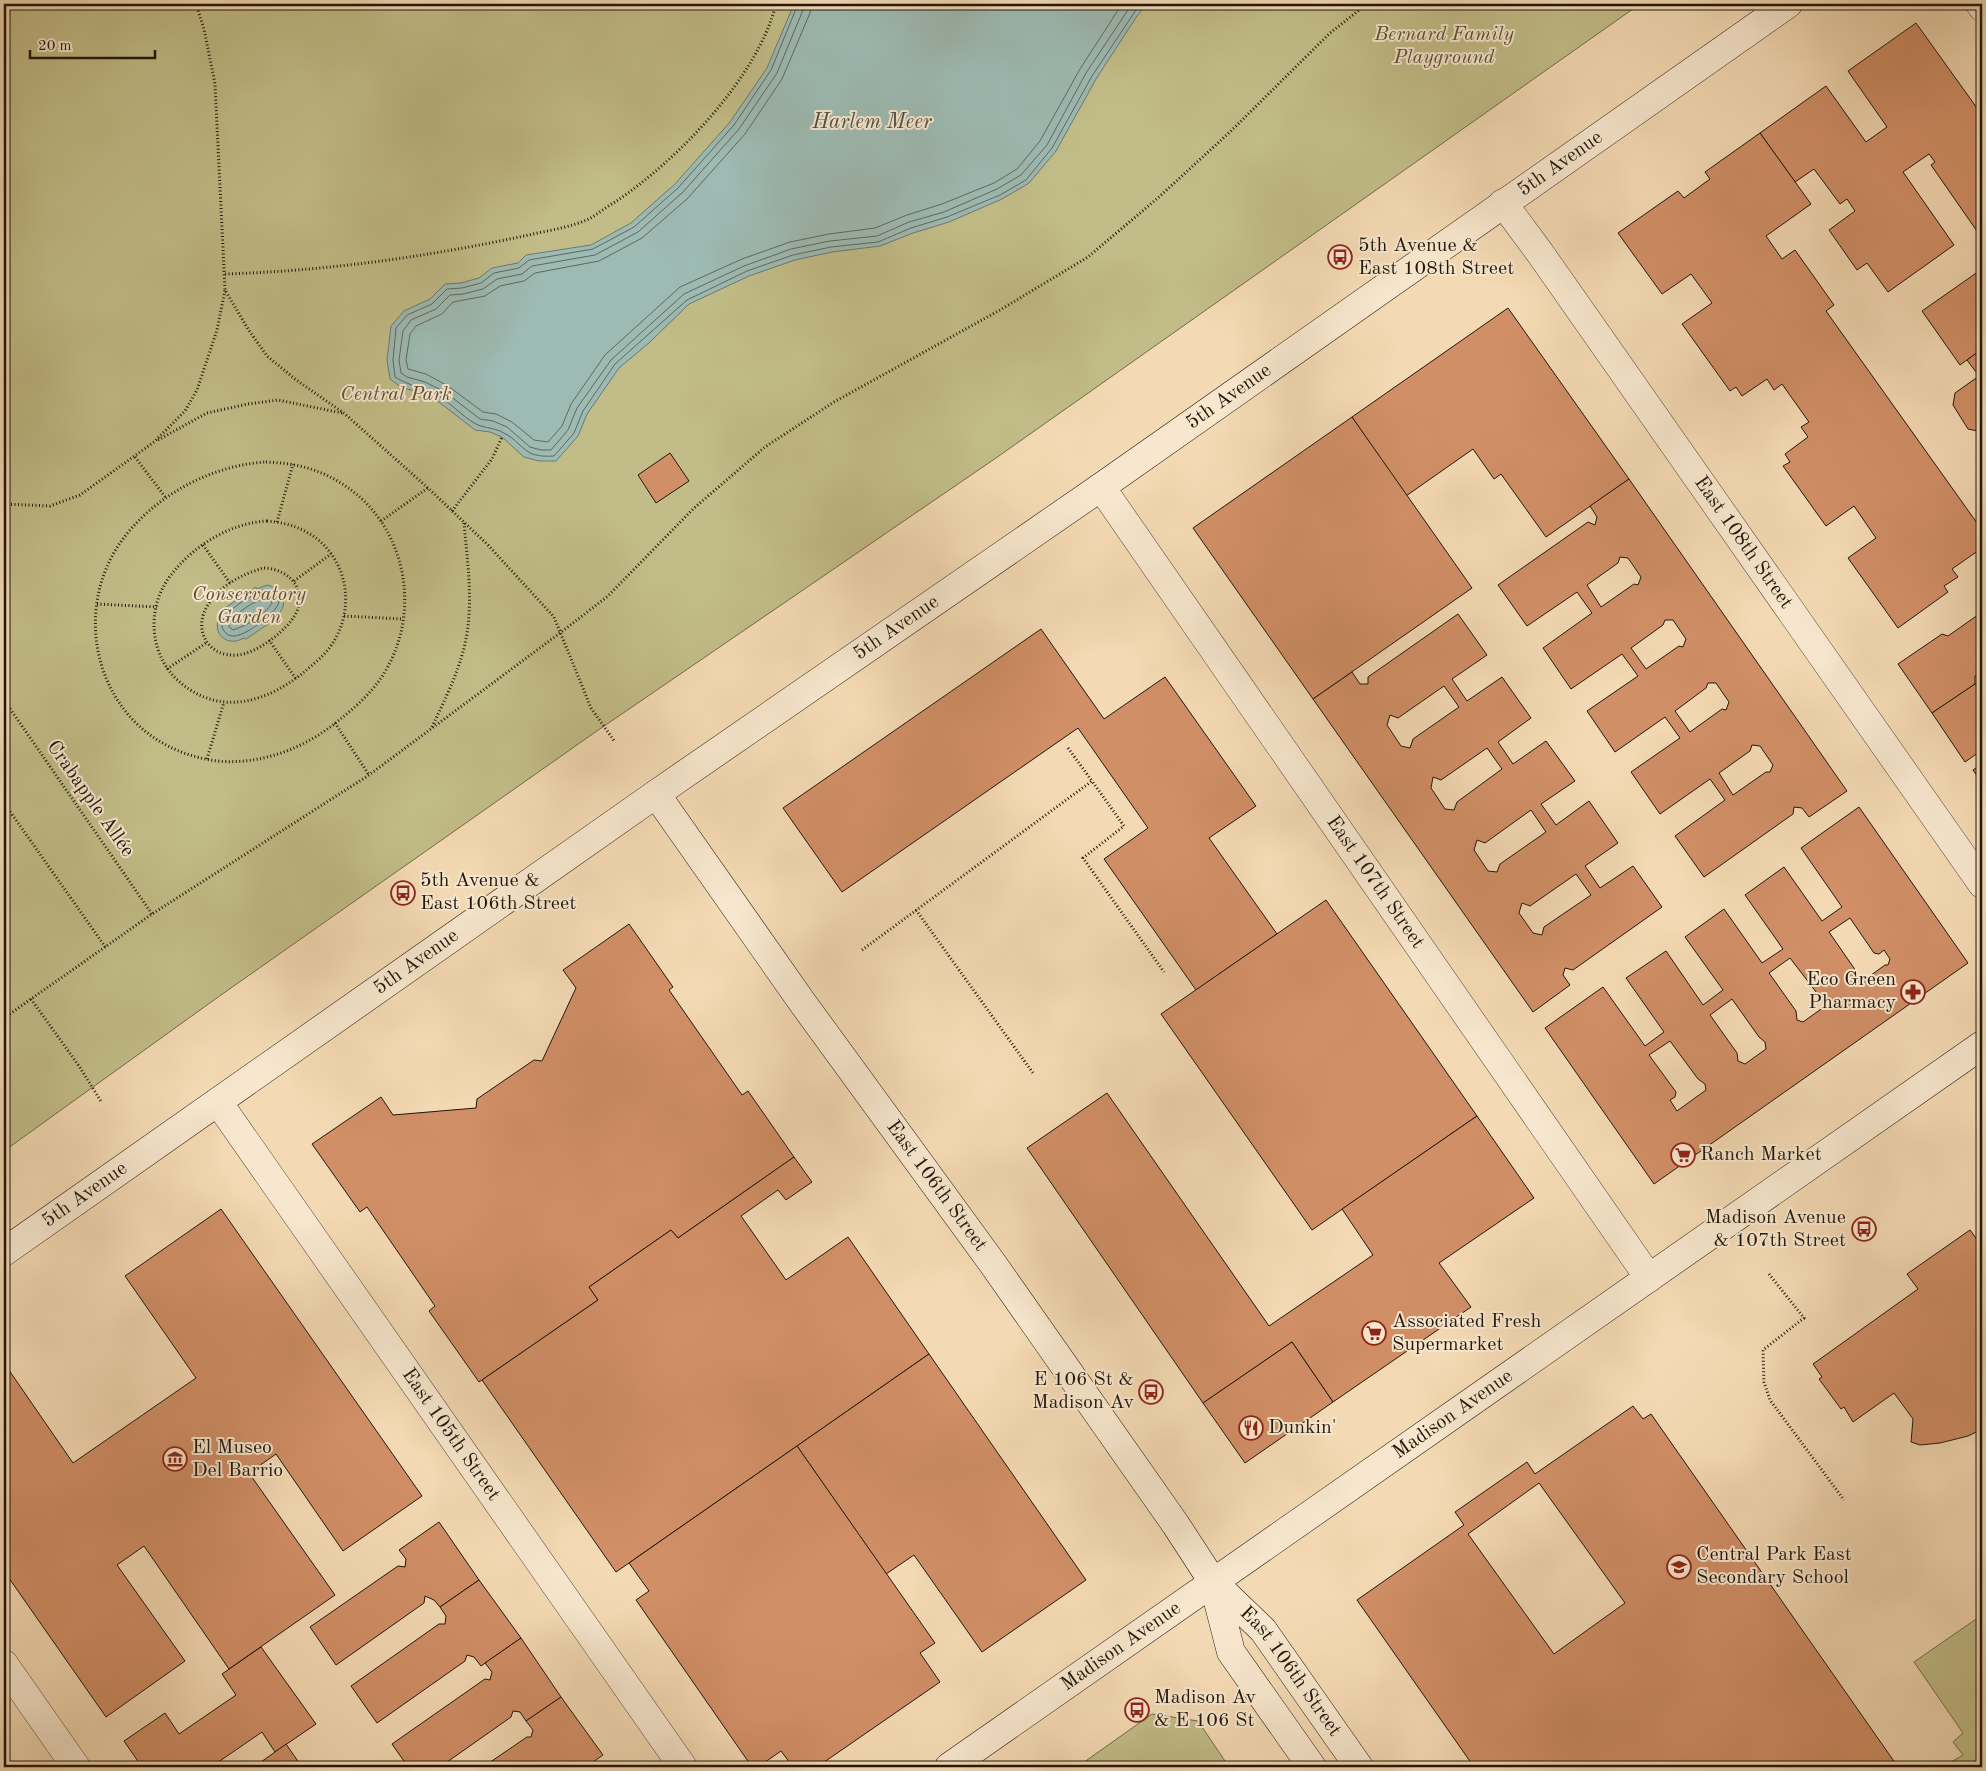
<svg xmlns="http://www.w3.org/2000/svg" width="1986" height="1771" font-family="'Old Standard TT',serif">
	<style>
		.green { fill: #c2bd88; stroke: #716a4a }
		.water { fill: #9dbab3; stroke: #6b7870 }
		.lines { fill: none; stroke-linecap: round; stroke-linejoin: round }
		.shore { stroke: #5e685f; stroke-width: 1 }
		.building { fill: #d18f67; stroke: #20160b; fill-rule: evenodd }
		.minor-casing { stroke: #554735; stroke-width: 29 }
		.secondary-casing { stroke: #20160b; stroke-width: 29 }
		.path { stroke: #20160b; stroke-width: 3; stroke-dasharray: 1 2.5; stroke-linecap: butt }
		.minor { stroke: #f8e7ce; stroke-width: 28 }
		.secondary { stroke: #f8e7ce; stroke-width: 28 }
		.labels { text-anchor: middle; dominant-baseline: central; stroke-width: 4; stroke-linejoin: round; paint-order: stroke }
		.park-label { font-size: 20px; font-style: italic; fill: #595037; stroke: #f8e7ce }
		.street-label { font-size: 20px; fill: #20160b; stroke: #f8e7ce }
		.poi-label { font-size: 20px; fill: #20160b; stroke: #f8e7ce; text-anchor: start }
		.water-label { font-size: 21px; font-style: italic; fill: #4c4f46; stroke: #f8e7ce }
	</style>
	<rect width="100%" height="100%" fill="#f4dab4"/>
	<filter id="stains"><feTurbulence type="fractalNoise" baseFrequency=".004" numOctaves="4"/><feColorMatrix values="0 0 0 0 .2 0 0 0 0 .09 0 0 0 0 .02 0 0 0 .5 -.17"/></filter>
	<radialGradient id="worn" r=".72"><stop offset=".6" stop-color="#630" stop-opacity="0"/><stop offset="1" stop-color="#630" stop-opacity=".3"/></radialGradient>
	<!-- green -->
	<g class="green">
		<polygon points="4,4 1640,4 996,458 594,733 221,995 4,1151"/>
		<polygon points="1982,1615 1982,1767 1948,1767 1946,1765 1963,1755 1953,1742 1963,1733 1914,1662"/>
		<polygon points="1152,1714 1198,1721 1229,1767 1082,1767 1080,1765"/>
	</g>
	<!-- water -->
	<g class="water">
		<polygon points="794,4 1147,4 1137,16 1096,79 1056,151 1029,183 1002,199 949,222 913,233 880,246 832,252 795,260 749,276 689,304 650,342 619,368 587,414 578,436 556,461 539,461 524,457 502,437 490,432 475,430 439,402 420,392 402,388 390,379 387,360 391,326 404,311 430,299 445,284 461,283 479,278 492,268 518,263 526,255 591,245 631,223 675,184 730,122 767,68"/>
		<path d="M267,585C283,588 290,606 276,616L277,618L246,639L244,638C223,650 207,626 225,610V608L256,587L257,589Z"/>
	</g>
	<g class="lines">
		<!-- shore -->
		<g class="shore">
			<path d="M798,4L771,70L734,125L678,188L634,227L593,249L529,260L519,268L494,273L481,283L462,288L447,289L432,304L407,315L396,328L393,360L395,377C409,386 426,388 441,397C451,404 468,421 478,425C486,428 495,428 504,433C526,445 522,458 554,456L574,433L583,411L615,364L687,300L747,271L793,255L831,247L878,242L911,228L947,217L1000,195L1026,180L1052,148L1092,76L1140,4"/>
			<polyline points="804,4 803,10 777,73 739,129 683,192 638,232 595,255 532,266 522,274 497,279 483,289 463,294 450,295 436,309 411,320 403,331 399,360 401,373 407,377 425,382 445,392 480,419 493,421 507,427 530,447 541,450 551,450 568,430 577,408 611,360 684,294 744,266 791,249 830,241 877,236 909,222 944,212 997,189 1021,175 1047,145 1086,73 1132,4"/>
			<polyline points="812,4 810,13 782,79 745,134 687,199 642,238 599,261 535,273 524,281 500,286 485,296 453,302 442,314 416,326 410,334 406,360 408,369 426,374 448,386 483,412 496,414 512,422 534,440 548,442 562,426 571,404 605,355 680,287 742,259 790,242 829,234 875,228 907,215 942,204 994,183 1017,169 1040,141 1080,69 1122,4"/>
			<path d="M267,590C300,597 258,625 248,631C244,633 238,636 234,636C226,637 219,627 223,620C228,609 255,592 267,590Z"/>
			<path d="M267,597L271,599L272,603C264,616 248,625 233,630L229,627V623C239,611 252,602 267,597Z"/>
		</g>
	</g>
	<!-- building -->
	<g class="building">
		<polygon points="1916,23 1982,115 1982,232 1979,234 1931,165 1935,162 1929,154 1903,172 1954,245 1888,292 1867,263 1857,270 1829,230 1855,211 1847,199 1840,204 1814,169 1795,182 1760,133 1826,86 1866,142 1887,127 1848,71"/>
		<polygon points="1760,133 1811,204 1766,236 1782,259 1795,250 1834,305 1826,311 1982,530 1982,548 1952,569 1958,577 1944,586 1948,592 1898,628 1848,558 1876,538 1854,506 1826,526 1783,466 1790,462 1785,454 1808,437 1801,427 1809,422 1782,384 1774,390 1767,379 1742,396 1736,387 1730,391 1682,324 1712,303 1691,274 1662,294 1618,233 1678,191 1684,198 1710,179 1705,172"/>
		<polygon points="1982,269 1982,349 1960,365 1922,311"/>
		<polygon points="1508,308 1629,479 1546,537 1501,474 1494,479 1473,449 1406,496 1352,417"/>
		<polygon points="1982,349 1982,432 1968,429 1953,405 1955,393 1979,376 1967,360"/>
		<polygon points="1352,417 1472,588 1313,699 1193,528"/>
		<polygon points="670,453 689,481 656,503 638,475"/>
		<path d="M1629,479L1847,791L1809,817L1802,808L1794,807L1793,814L1704,877L1675,836L1725,800L1710,779L1660,814L1631,772L1680,738L1665,717L1615,752L1587,711L1638,676L1622,654L1571,689L1543,648L1592,613L1577,592L1527,626L1498,585L1588,522L1595,525L1597,517L1590,506ZM1620,557L1628,558L1641,577L1638,585L1634,584L1601,607L1587,585L1618,563ZM1665,620H1673L1686,639L1683,647L1679,646L1646,669L1631,648L1663,625ZM1708,683H1716L1729,702L1726,710L1722,709L1690,732L1675,711L1706,688ZM1752,745L1760,746L1773,765L1770,772H1766L1733,795L1719,773L1750,751Z"/>
		<polygon points="1982,612 1982,671 1975,676 1975,684 1932,713 1898,664 1942,634 1948,636"/>
		<path d="M1458,614L1487,655L1452,679L1467,701L1502,677L1531,718L1498,742L1513,764L1546,741L1575,781L1541,804L1556,825L1589,801L1618,843L1585,866L1600,888L1633,866L1662,907L1573,970L1565,968L1563,975L1570,985L1533,1012L1313,699L1352,672L1360,684H1368V677ZM1444,686L1459,707L1413,739L1410,748L1401,746L1387,725L1390,715L1398,718ZM1487,748L1502,769L1457,802L1454,810L1445,809L1431,788L1433,777L1441,780ZM1531,810L1546,832L1500,864L1497,872L1488,871L1474,850L1477,840L1485,843ZM1576,874L1591,895L1544,927L1542,935L1533,933L1519,913L1522,903L1530,906Z"/>
		<polygon points="1041,629 1104,719 1165,677 1256,806 1209,838 1277,934 1196,990 1104,859 1148,828 1078,728 842,892 783,808"/>
		<polygon points="1982,683 1982,750 1965,762 1932,713 1975,684"/>
		<polygon points="1982,764 1982,783 1973,770"/>
		<path d="M1859,807L1968,963L1654,1184L1545,1028L1603,987L1645,1046L1664,1032L1626,978L1666,951L1703,1005L1723,990L1685,937L1724,909L1762,963L1783,949L1745,895L1784,867L1822,921L1842,907L1801,848ZM1850,918L1874,953L1879,954L1884,950L1890,959L1888,965H1885L1863,981L1855,978L1856,971L1829,932ZM1790,958L1823,1001L1824,1007L1803,1022L1797,1020L1796,1011L1769,973ZM1732,999L1759,1037L1765,1042L1766,1049L1745,1064L1738,1061L1737,1053L1710,1015ZM1670,1041L1698,1079L1705,1084L1706,1090L1677,1111L1670,1100L1675,1097L1676,1092L1649,1055Z"/>
		<polygon points="1326,900 1477,1116 1312,1230 1161,1014"/>
		<polygon points="629,924 673,987 669,990 742,1095 748,1091 794,1157 678,1238 671,1230 589,1287 598,1300 479,1382 429,1311 435,1306 367,1207 360,1212 312,1144 381,1097 393,1115 476,1108 477,1099 534,1060 542,1061 576,988 563,970"/>
		<polygon points="1107,1093 1269,1326 1373,1255 1342,1209 1477,1116 1534,1198 1439,1263 1471,1307 1333,1402 1292,1342 1203,1403 1027,1148"/>
		<polygon points="794,1157 812,1182 786,1200 778,1190 741,1216 786,1280 848,1237 929,1354 616,1572 482,1380 598,1300 589,1287 671,1230 678,1238"/>
		<polygon points="221,1209 422,1496 343,1551 276,1454 249,1473 335,1595 229,1669 144,1546 117,1565 185,1661 106,1717 4,1571 4,1363 73,1463 196,1378 125,1276"/>
		<polygon points="1970,1230 1981,1245 1982,1244 1982,1429 1968,1436 1940,1443 1920,1445 1911,1442 1913,1419 1894,1393 1853,1422 1844,1407 1841,1409 1819,1379 1822,1377 1813,1364 1918,1289 1907,1274"/>
		<polygon points="1292,1342 1333,1402 1245,1463 1203,1403"/>
		<polygon points="929,1354 1086,1580 982,1652 914,1555 886,1574 797,1446"/>
		<path d="M1633,1406L1643,1419L1651,1414L1898,1767H1474L1357,1600L1464,1525L1455,1512L1527,1462L1535,1474ZM1539,1483L1625,1603L1554,1654L1468,1534Z"/>
		<polygon points="797,1446 935,1643 920,1653 940,1682 817,1767 793,1767 781,1751 758,1767 752,1767 636,1600 649,1591 629,1563"/>
		<polygon points="439,1522 479,1580 440,1607 434,1600 425,1596 424,1603 336,1665 310,1627 398,1566 405,1567 406,1559 399,1550"/>
		<polygon points="479,1580 521,1638 481,1666 474,1657 467,1655 465,1661 377,1723 351,1686 439,1624 445,1624 446,1616 440,1607"/>
		<polygon points="521,1638 561,1697 526,1721 520,1712 513,1711 511,1717 440,1767 408,1767 392,1744 485,1679 490,1680 492,1672 485,1663"/>
		<polygon points="261,1647 316,1724 275,1752 262,1732 211,1767 142,1767 124,1741 165,1713 179,1734 236,1695 222,1674"/>
		<polygon points="561,1697 603,1755 586,1767 483,1767 527,1737 531,1737 533,1730 526,1721"/>
		<polygon points="286,1744 302,1767 254,1767 275,1752"/>
	</g>
	<g class="lines">
		<!-- minor casing -->
		<g class="minor-casing">
			<g id="minor">
				<polyline points="1980,4 1982,7"/>
				<path id="s1" d="M1503,203L1540,253L1982,884"/>
				<path id="s2" d="M1101,487L1649,1278"/>
				<path id="s3" d="M218,1102L683,1767"/>
				<polyline points="4,1664 76,1767"/>
			</g>
		</g>
		<!-- secondary casing -->
		<g class="secondary-casing">
			<g id="secondary">
				<path id="s4" d="M656,794L802,1002L993,1264L1176,1525L1213,1582L1263,1630L1359,1767"/>
				<path id="s5" d="M4,1252L656,794L1101,487L1788,4"/>
				<polyline points="1213,1582 1231,1652 1312,1767"/>
				<path id="s6" d="M949,1767L1982,1045"/>
			</g>
		</g>
		<!-- path -->
		<g class="path">
			<polyline points="196,4 204,29 215,84 225,290"/>
			<path d="M225,274C325,271 426,257 524,236C545,231 569,228 589,219C598,214 606,207 615,202C677,161 758,77 776,4"/>
			<polyline points="158,440 207,413 248,404 278,400 342,413"/>
			<polyline points="135,457 166,498"/>
			<path d="M266,462C292,463 317,468 339,482C404,520 423,606 386,670C373,693 353,709 333,725C300,750 259,765 217,761C185,757 155,743 133,720C88,672 83,597 120,543C152,497 211,465 266,462Z"/>
			<polyline points="4,504 50,506 80,495 154,442 185,411 197,390 217,330 225,290 248,329 267,356 295,379 345,414 428,488 488,545 554,617 591,708 615,742"/>
			<polyline points="452,511 492,459 502,437"/>
			<path d="M267,521C293,523 317,533 332,555C351,582 350,620 330,647C323,657 312,665 303,673C266,702 222,716 182,684C149,658 145,608 171,575C193,546 230,523 267,521Z"/>
			<polyline points="381,521 428,488"/>
			<polyline points="277,522 293,464"/>
			<polyline points="203,545 230,583"/>
			<path d="M264,568C293,569 311,596 291,621C280,635 256,653 238,655C208,658 192,629 208,605C219,586 244,573 264,568Z"/>
			<polyline points="294,581 331,554"/>
			<polyline points="97,604 157,607"/>
			<polyline points="344,616 403,619"/>
			<polyline points="269,640 296,679"/>
			<polyline points="167,669 206,643"/>
			<polyline points="4,700 152,914"/>
			<polyline points="335,723 369,775"/>
			<path d="M432,727C447,695 464,662 468,626C472,592 467,557 464,523"/>
			<polyline points="1068,748 1092,781"/>
			<polyline points="207,759 224,702"/>
			<polyline points="4,803 106,948"/>
			<polyline points="916,910 1033,1073"/>
			<polyline points="862,950 1092,781 1124,826 1083,858 1164,972"/>
			<polyline points="31,999 79,1066 102,1103"/>
			<polyline points="4,1018 152,914 369,775 560,633 608,596 693,509 765,447 834,402 1000,310 1088,257 1159,197 1231,131 1330,33 1367,4"/>
			<polyline points="1769,1274 1804,1318 1763,1350 1764,1382 1770,1400 1844,1500"/>
			<polyline points="1069,1766 1070,1767"/>
		</g>
		<!-- minor -->
		<use href="#minor" class="minor"/>
		<!-- secondary -->
		<use href="#secondary" class="secondary"/>
	</g>
	<!-- icons -->
	<defs>
		<g id="bus-ring" transform="scale(1.25)"><circle r="9.5" fill="#f8e7ce" stroke="#8f2418" stroke-width="1.5"/><path d="M-5-6H5V4H4V6H2V4H-2V6H-4V4H-5ZM-3.5-4V0h7V-4ZM-3.5 1.2v1.5H-2V1.2ZM2 1.2v1.5H3.5V1.2Z" fill="#8f2418"/></g>
		<g id="pharmacy-ring" transform="scale(1.25)"><circle r="9.5" fill="#f8e7ce" stroke="#8f2418" stroke-width="1.5"/><path d="M-2-6h4v4h4v4h-4v4h-4v-4h-4v-4h4Z" fill="#8f2418"/></g>
		<g id="supermarket-ring" transform="scale(1.25)"><circle r="9.5" fill="#f8e7ce" stroke="#8f2418" stroke-width="1.5"/><path d="M-6-5.5h2.5l.6 2H6L4.5 2H-2.5L-4.4-4H-6ZM-1.5 3.2a1.3 1.3 0 1 0 .1 0ZM3 3.2a1.3 1.3 0 1 0 .1 0Z" fill="#8f2418"/></g>
		<g id="restaurant-ring" transform="scale(1.25)"><circle r="9.5" fill="#f8e7ce" stroke="#8f2418" stroke-width="1.5"/><path d="M-5-6h1v4h1v-4h1v4h1v-4h1v5L-1.5 .5V6h-2V.5L-5-1ZM5-6V6H3V1.5H1.5Q1.5-4 5-6Z" fill="#8f2418"/></g>
		<g id="museum-ring" transform="scale(1.25)"><circle r="9.5" fill="#f8e7ce" stroke="#8f2418" stroke-width="1.5"/><path d="M0-6L6-3V-2H-6V-3ZM-5-1h2V3h-2ZM-1-1h2V3h-2ZM3-1h2V3H3ZM-6 4H6V6H-6Z" fill="#8f2418"/></g>
		<g id="school-ring" transform="scale(1.25)"><circle r="9.5" fill="#f8e7ce" stroke="#8f2418" stroke-width="1.5"/><path d="M0-5L7-2L0 1L-7-2ZM-4 1L0 2.5L4 1V4Q0 6-4 4Z" fill="#8f2418"/></g>
	</defs>
	<g fill-rule="evenodd">
		<use href="#bus-ring" x="1340" y="257"/>
		<use href="#bus-ring" x="403" y="893"/>
		<use href="#pharmacy-ring" x="1913" y="992"/>
		<use href="#supermarket-ring" x="1683" y="1155"/>
		<use href="#bus-ring" x="1864" y="1229"/>
		<use href="#supermarket-ring" x="1374" y="1333"/>
		<use href="#bus-ring" x="1151" y="1392"/>
		<use href="#restaurant-ring" x="1251" y="1428"/>
		<use href="#museum-ring" x="175" y="1459"/>
		<use href="#school-ring" x="1679" y="1567"/>
		<use href="#bus-ring" x="1137" y="1710"/>
	</g>
	<g class="labels">
		<!-- park labels -->
		<g class="park-label">
			<text x="1444" y="35">Bernard Family<tspan x="1444" dy="23">Playground</tspan></text>
			<text x="396" y="395">Central Park</text>
			<text x="249" y="595">Conservatory<tspan x="249" dy="23">Garden</tspan></text>
		</g>
		<!-- street labels -->
		<g class="street-label">
			<text stroke="none"><textPath href="#s5" startOffset="1899">5th Avenue</textPath></text>
			<text stroke="none"><textPath href="#s5" startOffset="1494">5th Avenue</textPath></text>
			<text stroke="none"><textPath href="#s1" startOffset="416">East 108th Street</textPath></text>
			<text stroke="none"><textPath href="#s5" startOffset="1089">5th Avenue</textPath></text>
			<text transform="translate(90 799) rotate(55)">Crabapple Allée</text>
			<text stroke="none"><textPath href="#s2" startOffset="481">East 107th Street</textPath></text>
			<text stroke="none"><textPath href="#s5" startOffset="504">5th Avenue</textPath></text>
			<text stroke="none"><textPath href="#s4" startOffset="482">East 106th Street</textPath></text>
			<text stroke="none"><textPath href="#s5" startOffset="99">5th Avenue</textPath></text>
			<text stroke="none"><textPath href="#s6" startOffset="615">Madison Avenue</textPath></text>
			<text stroke="none"><textPath href="#s3" startOffset="406">East 105th Street</textPath></text>
			<text stroke="none"><textPath href="#s6" startOffset="210">Madison Avenue</textPath></text>
			<text stroke="none"><textPath href="#s4" startOffset="1084">East 106th Street</textPath></text>
		</g>
		<!-- poi labels -->
		<g class="poi-label">
			<text x="1358" y="246">5th Avenue &amp;<tspan x="1358" dy="23">East 108th Street</tspan></text>
			<text x="420" y="881">5th Avenue &amp;<tspan x="420" dy="23">East 106th Street</tspan></text>
			<text x="1896" y="980" text-anchor="end">Eco Green<tspan x="1896" dy="23">Pharmacy</tspan></text>
			<text x="1700" y="1155">Ranch Market</text>
			<text x="1846" y="1218" text-anchor="end">Madison Avenue<tspan x="1846" dy="23">&amp; 107th Street</tspan></text>
			<text x="1392" y="1322">Associated Fresh<tspan x="1392" dy="23">Supermarket</tspan></text>
			<text x="1134" y="1380" text-anchor="end">E 106 St &amp;<tspan x="1134" dy="23">Madison Av</tspan></text>
			<text x="1268" y="1428">Dunkin'</text>
			<text x="192" y="1448">El Museo<tspan x="192" dy="23">Del Barrio</tspan></text>
			<text x="1696" y="1555">Central Park East<tspan x="1696" dy="23">Secondary School</tspan></text>
			<text x="1154" y="1698">Madison Av<tspan x="1154" dy="23">&amp; E 106 St</tspan></text>
		</g>
		<!-- water labels -->
		<g class="water-label">
			<text x="872" y="122">Harlem Meer</text>
		</g>
	</g>
	<!-- margin -->
	<rect width="1986" height="1771" fill="none" stroke="#f4dab4" stroke-width="20"/>
	<rect x="5" y="5" width="1976" height="1761" fill="none" stroke="#20160b" stroke-width="2.5"/>
	<rect x="10" y="10" width="1966" height="1751" fill="none" stroke="#20160b"/>
	<!-- scale -->
	<path d="M30 50v8h125v-8" fill="none" stroke="#20160b" stroke-width="2.5"/>
	<text x="38" y="50" font-size="15" fill="#20160b" stroke="#f8e7ce" stroke-width="4" paint-order="stroke">20 m</text>
	<rect width="100%" height="100%" filter="url(#stains)"/>
	<rect width="100%" height="100%" fill="url(#worn)"/>
</svg>
